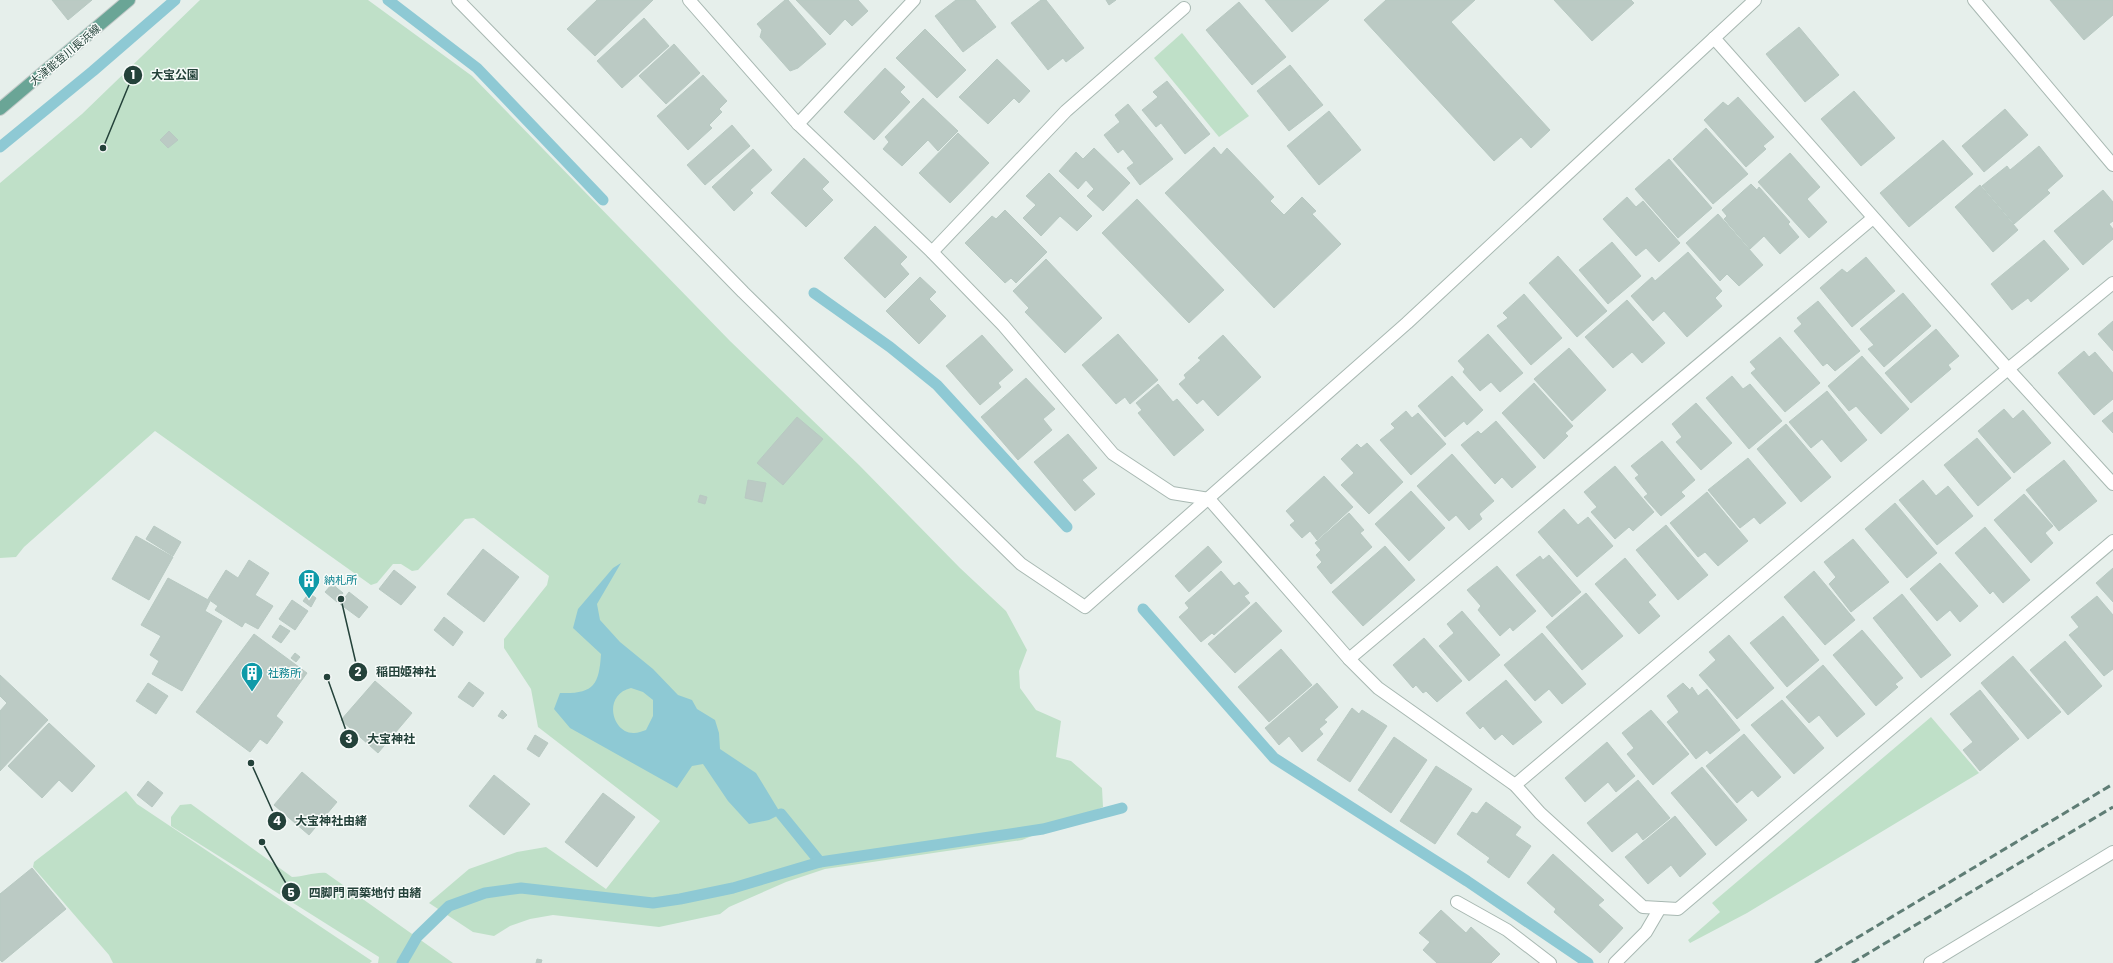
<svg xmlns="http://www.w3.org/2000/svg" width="2113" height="963" font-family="Poppins,'Noto Sans JP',sans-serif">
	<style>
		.green { fill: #bfe0c8 }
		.water { fill: #8ec9d4; fill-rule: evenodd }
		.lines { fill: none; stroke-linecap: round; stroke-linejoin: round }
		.stream { stroke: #8ec9d4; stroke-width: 11 }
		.building { fill: #bbcac4; stroke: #b8c9c2 }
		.minor-casing { stroke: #a8b8b2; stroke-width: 14 }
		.major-casing { stroke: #c2cac8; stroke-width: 14 }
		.minor { stroke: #fff; stroke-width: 12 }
		.major { stroke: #6aa596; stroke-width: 12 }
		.rail { stroke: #5f7d75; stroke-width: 3; stroke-dasharray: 8 4; stroke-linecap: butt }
		.labels { text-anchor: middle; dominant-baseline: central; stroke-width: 3; stroke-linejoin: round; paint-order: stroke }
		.street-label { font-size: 11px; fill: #24423a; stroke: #f7fbf9 }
		.culture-label { font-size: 11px; fill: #0d838f; stroke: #f7fbf9; text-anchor: start }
		.leader { fill: none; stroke: #24423a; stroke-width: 1.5 }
		.callout-dot { fill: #24423a; stroke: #f7fbf9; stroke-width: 1.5 }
		.mark-label { font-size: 12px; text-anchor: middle; font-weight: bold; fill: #fff }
		.callout-label { font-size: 12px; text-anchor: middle; font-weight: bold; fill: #24423a; stroke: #f7fbf9; stroke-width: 3; stroke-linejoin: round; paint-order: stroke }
	</style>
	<rect width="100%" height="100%" fill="#e6efeb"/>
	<!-- green -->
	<g class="green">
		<polygon points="200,0 368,0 472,76 730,341 859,465 960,568 1006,611 1027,650 1019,671 1020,688 1036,710 1061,721 1056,757 1071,761 1102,788 1103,807 1022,840 825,869 786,882 729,907 720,914 659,927 553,915 530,919 510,926 494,936 473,932 429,903 469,869 517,852 546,847 606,889 660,821 538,727 531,689 504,648 504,639 547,585 549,576 474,518 465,519 418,570 412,571 401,564 393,564 377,583 371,585 155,431 24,547 16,557 0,558 0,183 82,114"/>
		<polygon points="1182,33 1249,116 1219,137 1154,58"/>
		<polygon points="1931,717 1979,773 1747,913 1690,943 1688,940 1720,912 1712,903"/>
		<polygon points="126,791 137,804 372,961 370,963 113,963 109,955 33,867 34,862"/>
		<path d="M191,804L292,877C304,877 314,872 326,873L453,963H378L379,957L171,826V817L180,805Z"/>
	</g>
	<!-- water -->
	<path class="water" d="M621,563L597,604L600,620L620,642L653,669L678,695L692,700L697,709L715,720L719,733L720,749L756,773L781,814L769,820L749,824L728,801L703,764L692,766L677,788L570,728L554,709L560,693C593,694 599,686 601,654L573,628L578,609L613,568ZM631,688L643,692L653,700V716L646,730C642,731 638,733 634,733C612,734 602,695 631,688Z"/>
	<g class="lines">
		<!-- stream -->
		<g class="stream">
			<polyline points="388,0 477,68 603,200"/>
			<polyline points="0,147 93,71 175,0"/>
			<polyline points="814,293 890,347 937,385 1067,527"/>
			<polyline points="1143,609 1274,758 1467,881 1588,963"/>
			<polyline points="781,814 820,862 1043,829 1122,808"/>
			<polyline points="402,963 417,937 449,906 485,893 521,888 653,903 680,899 733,888 820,862"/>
		</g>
	</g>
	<!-- building -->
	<g class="building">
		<polygon points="52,0 92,0 68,20"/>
		<polygon points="597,0 653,0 595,56 567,29"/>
		<polygon points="785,0 788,0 826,44 798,68 790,71 760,37 762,30 757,24"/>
		<polygon points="796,0 858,0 868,11 852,26 845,19 830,35"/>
		<polygon points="956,0 975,0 996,27 963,52 935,16"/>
		<polygon points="1041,0 1046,0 1084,48 1066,62 1063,58 1048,70 1011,23"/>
		<polygon points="1106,0 1116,0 1109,5"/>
		<polygon points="1265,0 1329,0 1292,32"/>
		<polygon points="1386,0 1475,0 1451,22 1550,130 1531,148 1521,137 1494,161 1364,20"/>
		<polygon points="1554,0 1631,0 1634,3 1592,41"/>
		<polygon points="2050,0 2113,0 2113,15 2084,40"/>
		<polygon points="1239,2 1286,57 1252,85 1206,30"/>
		<polygon points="644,18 669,46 622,88 597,61"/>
		<polygon points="1799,27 1839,75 1805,102 1766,54"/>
		<polygon points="925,29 966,70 937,98 896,58"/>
		<polygon points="674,44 700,73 666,104 639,76"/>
		<polygon points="997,59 1030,91 1019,103 1014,98 988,124 959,97"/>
		<polygon points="1290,65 1323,105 1289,131 1257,91"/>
		<polygon points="885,68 905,87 900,92 910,102 874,140 844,112"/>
		<polygon points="703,75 727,101 719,109 722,112 709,125 712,128 688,150 657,116"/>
		<polygon points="1167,81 1210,134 1185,154 1161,123 1156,127 1142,110 1158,97 1153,92"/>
		<polygon points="1854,91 1895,138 1861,166 1821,119"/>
		<polygon points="1738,97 1774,137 1763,146 1766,149 1746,167 1704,120 1723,102 1728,106"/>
		<polygon points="923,98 958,131 938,151 928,140 902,166 883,149 889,142 885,137"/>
		<polygon points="1128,104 1173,159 1140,185 1127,168 1134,163 1123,149 1118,153 1104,135 1120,122 1115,115"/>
		<polygon points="2005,109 2028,135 1984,172 1962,146"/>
		<polygon points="1329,111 1361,150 1319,185 1287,146"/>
		<polygon points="732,125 750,146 705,185 687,165"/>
		<polygon points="1706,128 1748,174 1713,204 1673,159"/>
		<polygon points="169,131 178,140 168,148 160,140"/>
		<polygon points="958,133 989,163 950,203 919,173"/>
		<polygon points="1943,140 1973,174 1909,227 1880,193"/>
		<polygon points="2039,146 2063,176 2047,190 2050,193 2014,224 1982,186 2007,166 2010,170"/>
		<polygon points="1214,147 1221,155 1227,148 1274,197 1270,201 1284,215 1302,197 1316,211 1312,214 1341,244 1274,308 1165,193"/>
		<polygon points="1094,148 1130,183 1103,211 1087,196 1094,189 1086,180 1078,189 1059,171 1076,152 1083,159"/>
		<polygon points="753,149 772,170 750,190 753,193 734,211 712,187"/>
		<polygon points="1790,153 1820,187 1807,199 1827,222 1809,238 1758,182"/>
		<polygon points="804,158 829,182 822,189 833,200 806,227 771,193"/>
		<polygon points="1669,159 1712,208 1678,238 1635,189"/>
		<polygon points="1049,173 1092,216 1077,231 1060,216 1041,236 1023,218 1036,205 1026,196"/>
		<polygon points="1751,184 1757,190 1759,187 1790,222 1788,224 1799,237 1780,254 1764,236 1750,249 1724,219 1727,216 1722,210"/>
		<polygon points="1980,185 2018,230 1993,252 1955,207"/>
		<polygon points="2103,190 2113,202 2113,221 2109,224 2113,229 2113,239 2083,265 2054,231"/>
		<polygon points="1627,197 1636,207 1643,201 1680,243 1659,262 1646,248 1636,256 1603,219"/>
		<polygon points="1137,199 1224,290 1189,323 1102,233"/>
		<polygon points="1005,210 1047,252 1016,283 1011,278 1005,283 965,243 992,216 996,219"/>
		<polygon points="1718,214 1763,265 1739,286 1727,274 1720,281 1686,243"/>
		<polygon points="875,226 907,257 900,264 909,274 885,298 844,258"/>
		<polygon points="2044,240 2069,269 2031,302 2028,298 2012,310 1991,284"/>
		<polygon points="1612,242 1641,276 1608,304 1579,270"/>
		<polygon points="1688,252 1722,291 1715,298 1722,306 1687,337 1664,311 1653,321 1631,296 1652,277 1655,281"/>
		<polygon points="1558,256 1607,311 1577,337 1529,283"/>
		<polygon points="1866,257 1895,291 1852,327 1820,288 1842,269 1847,273"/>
		<polygon points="1046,259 1102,318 1065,353 1025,312 1029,308 1013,291"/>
		<polygon points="920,277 936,292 929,299 946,316 919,344 886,311"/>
		<polygon points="1903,293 1931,326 1884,367 1868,349 1874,345 1860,329"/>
		<polygon points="1524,294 1562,338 1531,365 1497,326 1508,318 1503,313"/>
		<polygon points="1627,300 1665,343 1642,363 1632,352 1613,368 1585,337"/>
		<polygon points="1818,301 1860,351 1835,371 1827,363 1823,366 1794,331 1802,324 1797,318"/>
		<polygon points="2113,321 2113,351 2098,334"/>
		<polygon points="1936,329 1959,356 1948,365 1951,369 1911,403 1885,373"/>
		<polygon points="1118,334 1158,380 1130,404 1125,397 1116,404 1082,365"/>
		<polygon points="1488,334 1523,373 1500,392 1491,382 1480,391 1463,372 1465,369 1458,361"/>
		<polygon points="982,335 1013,370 998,383 1001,387 980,405 946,366"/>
		<polygon points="1223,335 1261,377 1218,416 1203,399 1197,404 1179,384 1186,378 1184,375 1201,360 1198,358"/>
		<polygon points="1780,337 1820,383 1785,412 1751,373 1756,369 1750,362"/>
		<polygon points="1569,348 1606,390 1572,421 1534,379"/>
		<polygon points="2084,351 2089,357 2095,352 2113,373 2113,399 2094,415 2058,373"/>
		<polygon points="1862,356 1909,409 1881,434 1856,406 1849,411 1828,386"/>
		<polygon points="1452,376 1483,410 1467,425 1464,421 1445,437 1418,406"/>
		<polygon points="1732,376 1743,389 1750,384 1782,421 1749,449 1706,398"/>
		<polygon points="1026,378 1055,409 1043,419 1052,430 1018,460 981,417"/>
		<polygon points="1534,383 1573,426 1565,433 1568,436 1544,459 1502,413"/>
		<polygon points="1158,384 1173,402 1177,399 1204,430 1174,456 1138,413 1142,410 1136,403"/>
		<polygon points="1827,391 1867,440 1841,462 1822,439 1811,448 1789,422"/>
		<polygon points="1696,403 1732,443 1701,470 1676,442 1682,437 1672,424"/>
		<polygon points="2004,409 2013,419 2023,410 2051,443 2014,473 1978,431"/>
		<polygon points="1406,411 1412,418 1418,413 1446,444 1411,475 1380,440 1395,428 1391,424"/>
		<polygon points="2113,412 2113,433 2102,421"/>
		<polygon points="797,417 823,439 783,485 757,463"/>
		<polygon points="1496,421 1536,467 1512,488 1502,477 1495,484 1461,445 1478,431 1481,434"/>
		<polygon points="1786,424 1831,477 1801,502 1757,449"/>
		<polygon points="1068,434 1097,468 1082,480 1095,494 1075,511 1034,462"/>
		<polygon points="1977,438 2011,478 1978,506 1944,465"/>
		<polygon points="1662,441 1695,480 1681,492 1685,496 1661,516 1644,497 1648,494 1635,478 1639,475 1631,466"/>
		<polygon points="1367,443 1403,482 1369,514 1341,485 1354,473 1341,459 1357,444 1361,448"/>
		<polygon points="1452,454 1494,501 1479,514 1482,519 1469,530 1456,515 1449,521 1417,486"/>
		<polygon points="1748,458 1786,503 1760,524 1754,517 1740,528 1708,490"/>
		<polygon points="2064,460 2097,501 2059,531 2026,490"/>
		<polygon points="1615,466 1654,512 1633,531 1629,527 1615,539 1591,512 1597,507 1584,492"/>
		<polygon points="1324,476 1353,507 1317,540 1310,531 1302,538 1290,525 1295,521 1286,511"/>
		<polygon points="748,480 766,483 762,502 745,498"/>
		<polygon points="1923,480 1936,496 1948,486 1973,516 1937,545 1899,500"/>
		<polygon points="1411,491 1445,528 1409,561 1375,524"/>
		<polygon points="1707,492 1748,541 1718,566 1705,552 1698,557 1670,523"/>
		<polygon points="2024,494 2053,526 2045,533 2053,543 2031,563 1994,520"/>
		<polygon points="700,495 707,497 705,504 698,502"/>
		<polygon points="1895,503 1937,553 1907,578 1865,529"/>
		<polygon points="1564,509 1578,525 1588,517 1613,546 1577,577 1538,532"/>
		<polygon points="1349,513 1364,530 1360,533 1372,547 1331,584 1317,567 1322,562 1316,555 1321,550 1315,543"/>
		<polygon points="1666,525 1708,575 1678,600 1636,550"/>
		<polygon points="154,526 181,542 173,556 146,539"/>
		<polygon points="1985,527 2030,580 2003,603 1993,591 1990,594 1955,553"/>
		<polygon points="136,536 173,557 149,600 112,579"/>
		<polygon points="1853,539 1889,582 1851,612 1829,584 1836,577 1824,562"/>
		<polygon points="1208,546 1222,562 1189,592 1175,576"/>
		<polygon points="1385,546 1415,580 1363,626 1332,592"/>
		<polygon points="483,549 519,577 484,622 447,594"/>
		<polygon points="1549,555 1581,592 1552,617 1516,575 1540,556 1543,560"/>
		<polygon points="1625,558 1656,595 1648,602 1660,616 1639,634 1595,584"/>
		<polygon points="249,560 269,573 255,595 273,606 258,629 245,622 242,627 215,610 218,606 208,599 226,570 238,578"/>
		<polygon points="1940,563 1978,606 1960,622 1950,610 1937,621 1910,589"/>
		<polygon points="1497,566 1536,611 1513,631 1510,627 1500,636 1478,610 1481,606 1467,590"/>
		<polygon points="2113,568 2113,602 2096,583"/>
		<polygon points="394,570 416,587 401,605 379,589"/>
		<polygon points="1221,571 1234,586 1239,582 1249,593 1244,596 1250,603 1214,635 1212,633 1201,642 1179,617 1189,608 1185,603"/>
		<polygon points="1814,571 1855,620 1825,645 1784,597"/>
		<polygon points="168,578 210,601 205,611 222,621 182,691 152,674 159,661 150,655 161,636 141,625"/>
		<polygon points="332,584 343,593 337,602 325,592"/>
		<polygon points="349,592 368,607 359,618 340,604"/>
		<polygon points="309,593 316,598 311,607 303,601"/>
		<polygon points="1586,593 1623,636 1582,670 1546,627"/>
		<polygon points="1902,594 1951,655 1921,678 1873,618"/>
		<polygon points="2097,596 2113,615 2113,669 2104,676 2069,635 2079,627 2071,617"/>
		<polygon points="292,600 308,611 295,630 279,619"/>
		<polygon points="1256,602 1282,631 1235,673 1208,644"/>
		<polygon points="1462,611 1500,655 1469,681 1439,646 1454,633 1447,624"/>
		<polygon points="1783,616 1819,660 1787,687 1750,643"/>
		<polygon points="444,617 463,632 453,646 434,630"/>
		<polygon points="280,625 290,631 281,643 272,637"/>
		<polygon points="1862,630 1903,678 1895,684 1898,687 1876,706 1833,655"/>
		<polygon points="1542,633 1586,684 1562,704 1549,689 1535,701 1504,665"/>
		<polygon points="254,634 307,673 276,716 283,722 267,744 260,739 250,752 196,712"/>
		<polygon points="1729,635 1774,688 1737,719 1699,675 1716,660 1709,652"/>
		<polygon points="1424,638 1462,681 1437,702 1426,691 1423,693 1416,685 1413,688 1393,665"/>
		<polygon points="2065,641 2102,686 2068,715 2030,670"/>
		<polygon points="1281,649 1312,685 1269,722 1238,687"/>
		<polygon points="295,653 300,657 296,662 291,658"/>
		<polygon points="2013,656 2061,712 2028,739 1981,683"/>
		<polygon points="1823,665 1865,714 1837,737 1819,715 1809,723 1786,697"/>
		<polygon points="0,675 48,720 0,771 0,711 7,703 0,696"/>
		<polygon points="1506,680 1542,722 1513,745 1502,734 1495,740 1483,726 1480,729 1466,713"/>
		<polygon points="375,681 412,713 378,753 341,720"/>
		<polygon points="469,682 484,693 473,707 458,697"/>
		<polygon points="148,683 168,696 156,714 136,701"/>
		<polygon points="1317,683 1338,707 1324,720 1327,722 1319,729 1323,734 1302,752 1289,736 1279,745 1265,728"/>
		<polygon points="1683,683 1690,690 1692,687 1698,696 1707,689 1740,730 1710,754 1707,750 1696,759 1667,722 1679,712 1667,696"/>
		<polygon points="1980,690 2019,739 1980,771 1963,750 1973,742 1950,714"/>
		<polygon points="1782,700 1824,748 1794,774 1751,725"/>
		<polygon points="1352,708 1359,714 1362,710 1387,726 1350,782 1317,760"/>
		<polygon points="502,710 507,715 503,719 498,716"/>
		<polygon points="1651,710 1689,754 1653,785 1627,754 1634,748 1622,733"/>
		<polygon points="49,723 95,766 72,792 59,780 42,798 8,766"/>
		<polygon points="1744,734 1781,777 1758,797 1752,790 1737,803 1706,766"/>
		<polygon points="535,735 548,743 539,757 527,749"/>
		<polygon points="1394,737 1427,760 1391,813 1358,790"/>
		<polygon points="1607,742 1635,776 1616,792 1608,782 1585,802 1565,778"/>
		<polygon points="1436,766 1472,789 1435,844 1400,821"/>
		<polygon points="1702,767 1747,820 1716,846 1671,793"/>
		<polygon points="302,772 337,802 309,835 274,805"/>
		<polygon points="494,775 530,804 504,835 469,806"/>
		<polygon points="1638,780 1670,818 1643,840 1637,832 1612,852 1587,823"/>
		<polygon points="148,781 163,793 152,807 137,795"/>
		<polygon points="603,793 635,817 597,867 565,842"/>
		<polygon points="1486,802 1521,827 1515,835 1531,846 1509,878 1487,862 1490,858 1457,834 1472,812 1477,814"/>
		<polygon points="1675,816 1706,854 1680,877 1671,865 1648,884 1625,857"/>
		<polygon points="1553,854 1604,900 1598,905 1623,928 1600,953 1554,912 1556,909 1527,883"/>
		<polygon points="32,868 66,909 2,962 0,960 0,894"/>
		<polygon points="1441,910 1466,933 1471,927 1500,954 1491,963 1437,963 1423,950 1430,942 1419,933"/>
		<polygon points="537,959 542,960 541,963 536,963"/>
	</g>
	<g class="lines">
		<!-- minor casing -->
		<g class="minor-casing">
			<g id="minor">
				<polyline points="458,0 743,292 1021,564 1085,607 1407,323 1755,0"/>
				<polyline points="689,0 798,124 932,252 1003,325 1113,454 1172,493 1209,499 1349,659 1378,688 1515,785 1540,813 1643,907 1678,909 2113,541"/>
				<polyline points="1974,0 2113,165"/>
				<polyline points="1714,38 2008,369 2113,484"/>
				<polyline points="798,124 914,0"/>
				<polyline points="932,252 1066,111 1184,8"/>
				<polyline points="1349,659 1873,218"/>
				<polyline points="1515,785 2008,369 2113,283"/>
				<polyline points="1457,902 1507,930 1550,963"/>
				<polyline points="1615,963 1646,932 1660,908"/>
				<polyline points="1930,963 2113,852"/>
			</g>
		</g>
		<!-- major casing -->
		<g class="major-casing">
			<polyline id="major" points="0,109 129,0"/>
		</g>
		<!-- minor -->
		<use href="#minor" class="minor"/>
		<!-- major -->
		<use href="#major" class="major"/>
		<!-- rail -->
		<g class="rail">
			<polyline points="1815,963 2113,784"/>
			<polyline points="1852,963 2113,807"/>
		</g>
	</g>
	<!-- icons -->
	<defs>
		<g id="building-pin" transform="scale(1.15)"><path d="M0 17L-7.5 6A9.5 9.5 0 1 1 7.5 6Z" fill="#0f9aa8" stroke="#f7fbf9"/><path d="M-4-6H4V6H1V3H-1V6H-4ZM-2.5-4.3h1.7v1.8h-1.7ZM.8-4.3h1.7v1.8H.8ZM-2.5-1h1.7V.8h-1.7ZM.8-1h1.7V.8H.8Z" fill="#fff"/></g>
	</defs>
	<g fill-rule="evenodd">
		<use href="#building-pin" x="309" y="580"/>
		<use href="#building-pin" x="252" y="673"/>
	</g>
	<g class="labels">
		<!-- street labels -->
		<g class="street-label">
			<text transform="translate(65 55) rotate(-40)">大津能登川長浜線</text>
		</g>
		<!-- culture labels -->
		<g class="culture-label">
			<text x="324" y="580">納札所</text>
			<text x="268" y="673">社務所</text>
		</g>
	</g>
	<!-- callouts -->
	<path class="leader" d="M103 148L133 75M341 599L358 672M327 677L349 739M251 763L277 821M262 842L291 892"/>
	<g class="callout-dot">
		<circle cx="103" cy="148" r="4"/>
		<circle cx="341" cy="599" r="4"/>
		<circle cx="327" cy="677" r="4"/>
		<circle cx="251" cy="763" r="4"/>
		<circle cx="262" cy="842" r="4"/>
		<circle cx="133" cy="75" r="10"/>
		<circle cx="358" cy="672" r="10"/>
		<circle cx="349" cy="739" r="10"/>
		<circle cx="277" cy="821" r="10"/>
		<circle cx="291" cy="892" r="10"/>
	</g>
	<g class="mark-label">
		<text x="133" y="79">1</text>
		<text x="358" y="676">2</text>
		<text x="349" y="743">3</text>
		<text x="277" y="825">4</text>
		<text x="291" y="897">5</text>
	</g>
	<g class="callout-label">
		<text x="175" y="79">大宝公園</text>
		<text x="406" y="676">稲田姫神社</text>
		<text x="391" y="743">大宝神社</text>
		<text x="331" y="825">大宝神社由緒</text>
		<text x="365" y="897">四脚門 両築地付 由緒</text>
	</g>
</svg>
